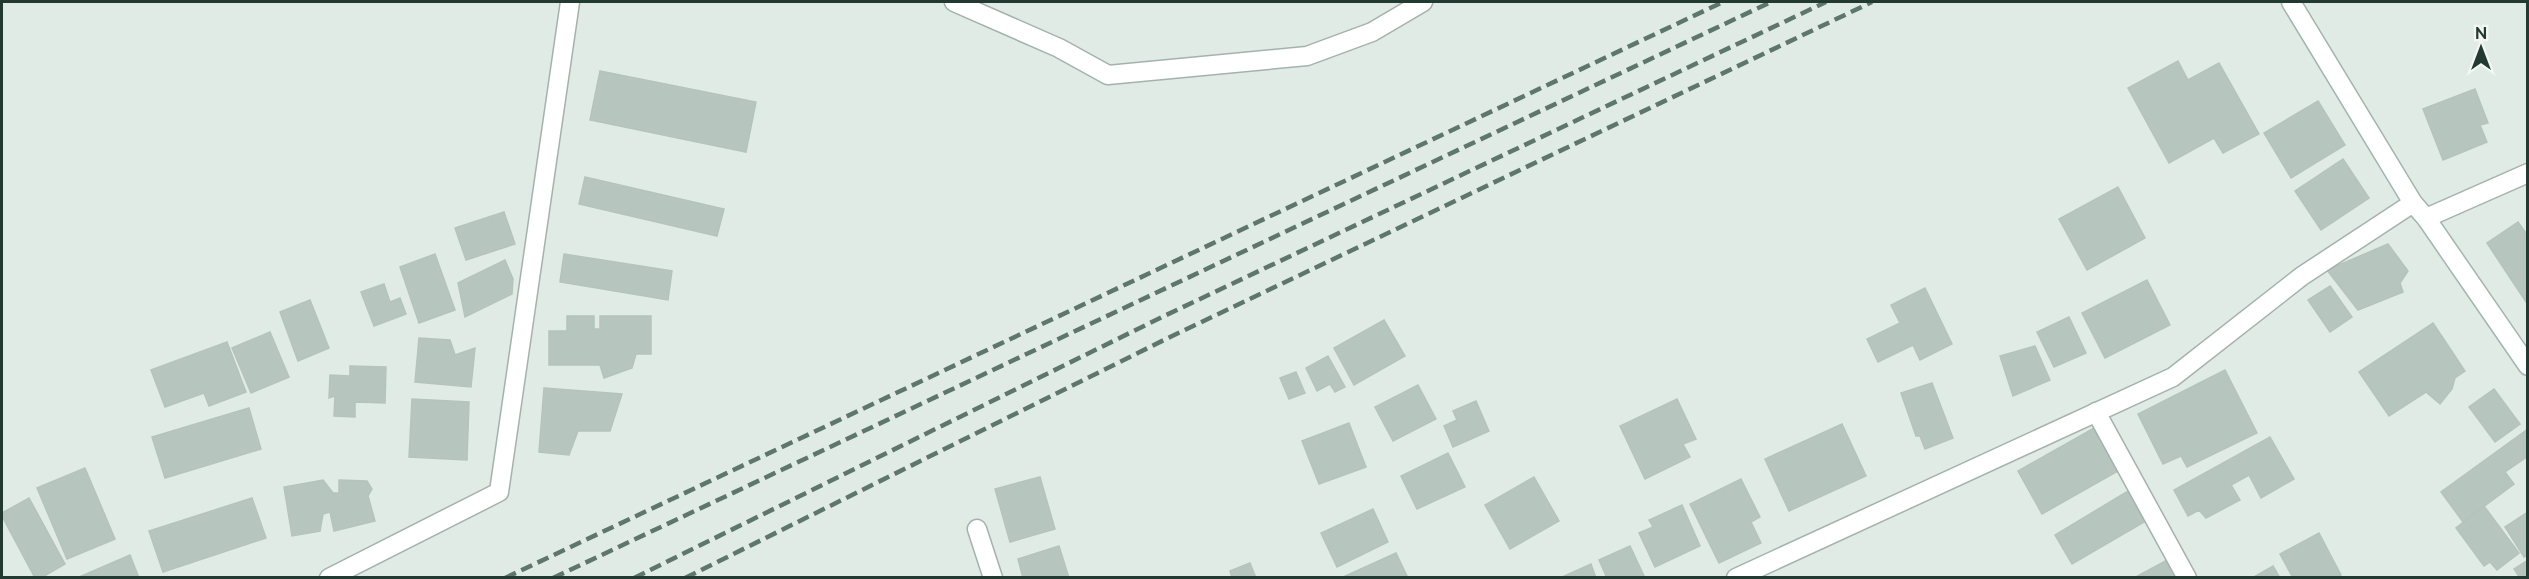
<svg xmlns="http://www.w3.org/2000/svg" width="2529" height="579" font-family="Raleway,sans-serif">
	<style>
		.building { fill: #b7c5bf; stroke: #b4c4bd; stroke-width: 1.5 }
		.lines { fill: none; stroke-linecap: round; stroke-linejoin: round }
		.street-casing { stroke: #a4b2ad; stroke-width: 21 }
		.secondary-casing { stroke: #a1b6ad; stroke-width: 21 }
		.street { stroke: #fff; stroke-width: 18 }
		.secondary { stroke: #fff; stroke-width: 18 }
		.rail { stroke: #5d766e; stroke-width: 4.5; stroke-dasharray: 12 6; stroke-linecap: butt }
	</style>
	<rect width="100%" height="100%" fill="#e1ebe6"/>
	<!-- building -->
	<g class="building">
		<polygon points="2178,61 2188,80 2219,63 2259,134 2223,153 2214,138 2169,163 2128,88"/>
		<polygon points="600,71 756,102 746,152 590,120"/>
		<polygon points="2475,89 2488,123 2480,125 2487,142 2443,160 2423,109"/>
		<polygon points="2318,101 2345,145 2291,178 2264,133"/>
		<polygon points="2343,159 2369,198 2321,230 2295,191"/>
		<polygon points="585,177 724,209 717,236 579,204"/>
		<polygon points="2118,187 2145,238 2087,270 2059,219"/>
		<polygon points="504,212 515,244 466,260 455,228"/>
		<polygon points="2518,222 2528,236 2528,305 2487,243"/>
		<polygon points="2388,244 2408,271 2400,283 2403,292 2358,310 2327,270"/>
		<polygon points="435,254 455,310 419,323 400,267"/>
		<polygon points="564,254 672,271 668,300 560,282"/>
		<polygon points="505,260 513,279 512,294 465,317 458,283"/>
		<polygon points="2147,280 2170,325 2105,358 2082,313"/>
		<polygon points="384,284 390,302 400,298 406,314 374,326 361,292"/>
		<polygon points="2330,286 2352,317 2330,332 2308,300"/>
		<polygon points="1925,288 1952,344 1920,360 1913,345 1878,362 1867,339 1900,323 1891,305"/>
		<polygon points="310,300 329,348 298,361 280,312"/>
		<polygon points="567,316 594,316 594,329 600,329 600,316 651,316 651,354 636,354 632,368 604,378 600,365 549,365 549,331 567,331"/>
		<polygon points="2069,317 2086,353 2054,367 2037,332"/>
		<polygon points="1384,320 1405,356 1354,385 1334,348"/>
		<polygon points="2433,323 2465,371 2455,378 2452,389 2440,404 2426,392 2389,416 2359,372"/>
		<polygon points="270,332 289,377 251,393 232,348"/>
		<polygon points="419,338 450,340 455,355 475,348 471,387 415,382"/>
		<polygon points="227,342 246,392 209,406 204,393 165,407 151,370"/>
		<polygon points="2035,346 2050,380 2013,396 2000,356"/>
		<polygon points="1328,356 1345,387 1335,392 1330,384 1317,391 1306,368"/>
		<polygon points="350,366 386,367 385,403 355,402 355,417 334,416 335,396 329,398 330,375 350,376"/>
		<polygon points="2225,370 2257,433 2187,467 2181,456 2163,464 2138,414"/>
		<polygon points="1296,372 1305,393 1289,399 1280,378"/>
		<polygon points="1932,383 1953,438 1925,449 1920,436 1916,436 1901,393"/>
		<polygon points="1418,385 1436,419 1393,441 1375,407"/>
		<polygon points="544,388 622,394 610,431 578,431 569,455 539,452"/>
		<polygon points="2494,389 2520,424 2495,442 2469,407"/>
		<polygon points="412,399 469,402 467,460 409,457"/>
		<polygon points="1677,399 1696,439 1683,444 1690,457 1645,479 1620,426"/>
		<polygon points="1476,401 1489,431 1453,447 1444,426 1457,420 1453,411"/>
		<polygon points="249,408 261,449 165,478 152,437"/>
		<polygon points="1349,423 1366,467 1319,484 1302,441"/>
		<polygon points="1842,424 1866,476 1789,511 1765,459"/>
		<polygon points="2094,428 2118,471 2042,514 2018,471"/>
		<polygon points="2528,429 2528,456 2505,472 2514,484 2463,522 2441,492"/>
		<polygon points="2270,437 2294,479 2261,498 2249,475 2231,485 2240,500 2206,518 2199,510 2188,516 2174,490"/>
		<polygon points="1448,453 1465,487 1417,509 1401,476"/>
		<polygon points="85,468 115,539 67,559 37,488"/>
		<polygon points="1040,477 1055,529 1010,542 995,489"/>
		<polygon points="1534,477 1559,521 1510,549 1485,505"/>
		<polygon points="1741,479 1760,517 1751,522 1761,543 1719,563 1690,504"/>
		<polygon points="323,480 333,493 339,493 339,480 367,481 372,489 368,496 375,521 334,531 330,512 323,514 320,531 292,536 284,487"/>
		<polygon points="2133,488 2151,518 2072,564 2055,535"/>
		<polygon points="29,498 65,564 41,578 35,578 2,516 2,513"/>
		<polygon points="252,498 266,538 163,572 149,531"/>
		<polygon points="1682,505 1700,546 1655,567 1639,533 1653,527 1649,520"/>
		<polygon points="2484,506 2519,553 2497,570 2490,562 2484,566 2456,528"/>
		<polygon points="1373,509 1388,542 1337,567 1321,533"/>
		<polygon points="2528,512 2528,555 2524,557 2505,527"/>
		<polygon points="2319,533 2341,575 2336,578 2293,578 2280,554"/>
		<polygon points="1059,546 1069,578 1023,578 1018,559"/>
		<polygon points="1630,546 1645,578 1607,578 1599,560"/>
		<polygon points="1396,553 1408,578 1341,578"/>
		<polygon points="130,555 139,578 77,578"/>
		<polygon points="2169,559 2179,578 2134,578"/>
		<polygon points="2528,560 2528,578 2520,578 2514,569"/>
		<polygon points="1250,563 1256,578 1232,578 1230,571"/>
		<polygon points="1591,564 1596,578 1560,578"/>
		<polygon points="2273,566 2280,578 2252,578"/>
	</g>
	<g class="lines">
		<!-- street casing -->
		<g class="street-casing">
			<g id="street">
				<polyline points="954,2 1059,48 1108,75 1307,56 1372,32 1423,2"/>
				<polyline points="2426,218 2528,173"/>
				<polyline points="2096,412 2187,578"/>
				<polyline points="977,529 993,578"/>
				<polyline points="329,578 499,492 570,2"/>
				<polyline points="1736,578 2173,377 2302,276 2413,203"/>
			</g>
		</g>
		<!-- secondary casing -->
		<g class="secondary-casing">
			<polyline id="secondary" points="2291,2 2413,203 2426,218 2528,366"/>
		</g>
		<!-- street -->
		<use href="#street" class="street"/>
		<!-- secondary -->
		<use href="#secondary" class="secondary"/>
		<!-- rail -->
		<g class="rail">
			<polyline points="505,578 1723,2"/>
			<polyline points="553,578 1771,2"/>
			<polyline points="634,578 1162,317 1826,2"/>
			<polyline points="685,578 1168,338 1872,2"/>
		</g>
	</g>
	<!-- border -->
	<rect width="2529" height="579" fill="none" stroke="#233a33" stroke-width="6"/>
	<!-- north arrow -->
	<g transform="translate(2481 48)" stroke="#f2f7f4" stroke-width="4.5" paint-order="stroke">
	<path d="M0-4.5L10 22L0 15L-10 22Z" fill="#233a33"/>
	<text y="-9" font-size="16" font-weight="bold" text-anchor="middle" fill="#233a33">N</text>
	</g>
</svg>
